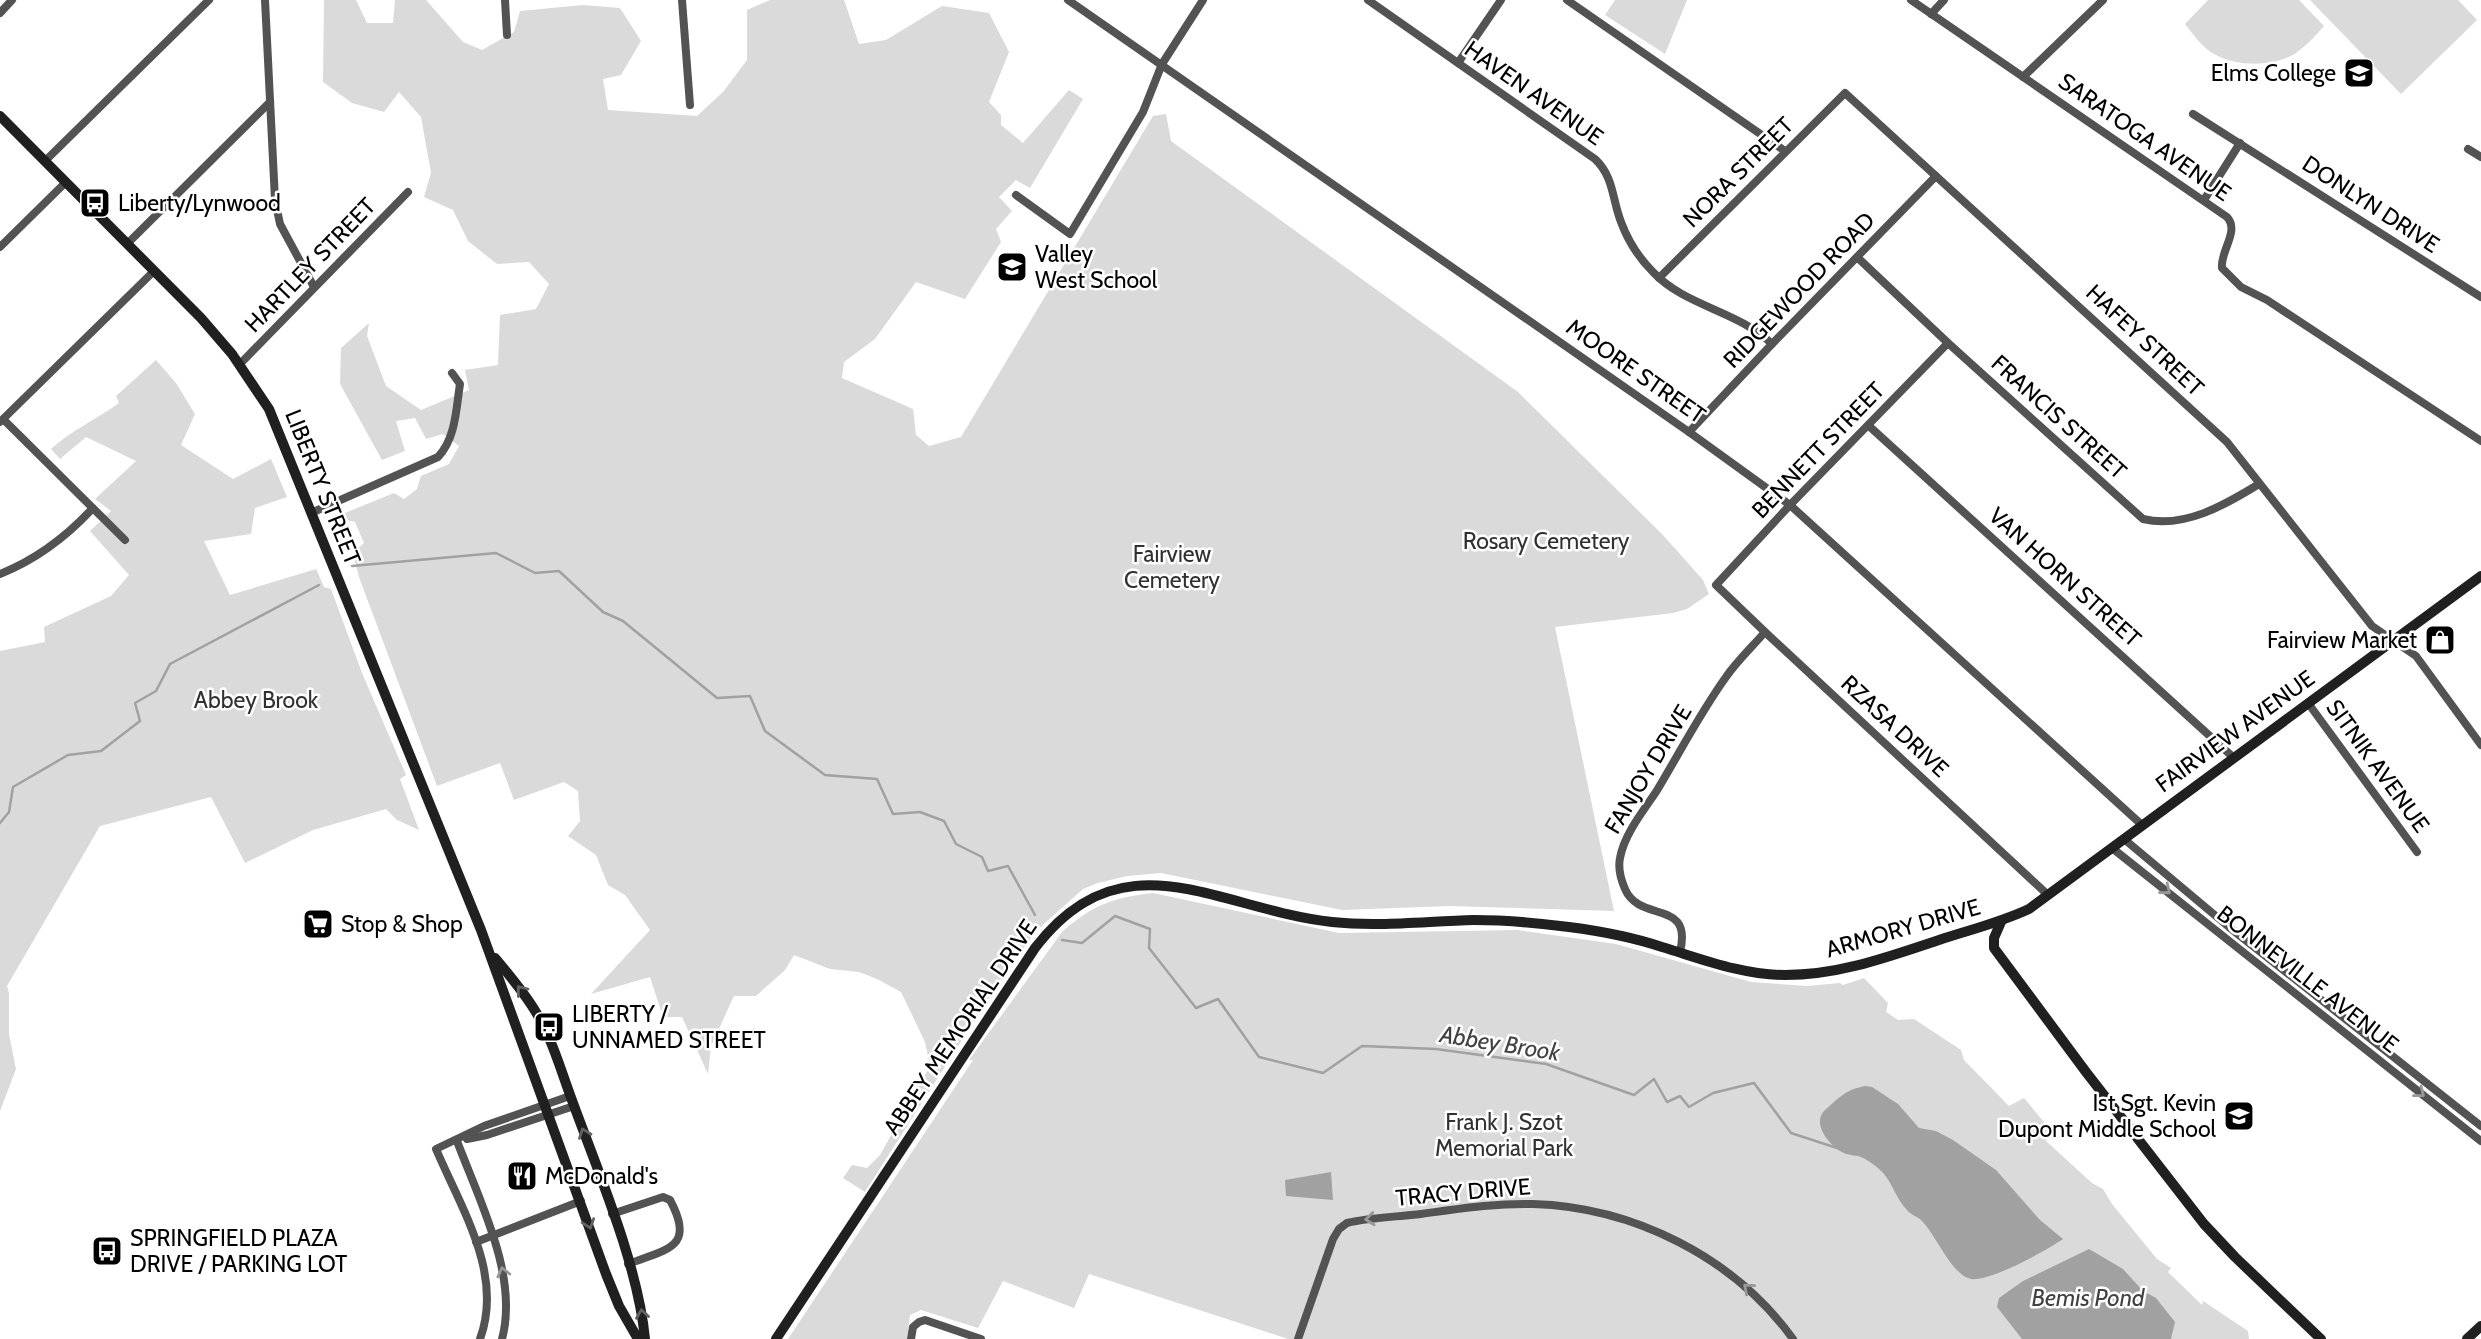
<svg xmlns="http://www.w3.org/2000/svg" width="2481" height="1339" font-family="Cabin,sans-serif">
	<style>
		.green { fill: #dadada }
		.water { fill: #a1a1a1 }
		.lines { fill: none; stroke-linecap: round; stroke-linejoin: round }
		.stream { stroke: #a1a1a1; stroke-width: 2.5 }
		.street { stroke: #535353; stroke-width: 8 }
		.secondary { stroke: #202020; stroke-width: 10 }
		.oneway { stroke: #989898 }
		.oneway2 { stroke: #636363 }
		.labels { text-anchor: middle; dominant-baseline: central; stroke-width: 5; stroke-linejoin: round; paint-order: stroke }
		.poi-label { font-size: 23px; fill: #000; stroke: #fff; text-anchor: start }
		.street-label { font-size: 23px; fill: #000; stroke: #fff }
		.park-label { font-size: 23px; fill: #313131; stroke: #fff }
		.water-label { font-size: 24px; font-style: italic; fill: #424242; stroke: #fff }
	</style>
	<rect width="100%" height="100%" fill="#fff"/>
	<!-- green -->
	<g class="green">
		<polygon points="324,0 356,0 367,23 393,23 395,0 426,0 463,42 482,50 514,32 520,11 583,5 620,8 641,41 621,75 603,79 608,110 697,116 723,92 747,60 747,10 770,0 844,0 859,44 886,40 942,6 989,13 1009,52 989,102 1001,115 1001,125 1023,143 1069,90 1083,99 1030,188 1016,180 999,197 1012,211 996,229 1001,242 965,299 916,282 875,339 844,362 842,378 913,409 916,435 929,446 961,437 1153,116 1166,114 1171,141 1518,392 1663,535 1703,580 1709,594 1687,609 1673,613 1555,627 1614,911 1450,906 1342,910 1161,873 1127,876 1098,883 1083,889 1036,931 1004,974 865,1192 843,1178 852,1165 867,1168 880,1155 930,1066 925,1042 901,992 877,979 859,972 830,969 794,955 785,970 756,996 734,996 711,1046 708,1074 682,1017 663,1017 650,977 591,994 650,930 625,895 608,885 596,855 568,836 580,821 578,791 564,782 514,800 500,763 437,786 359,577 353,553 364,543 355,522 335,517 394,493 404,499 417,489 421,476 449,464 459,446 443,434 426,439 415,418 396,421 405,451 382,460 340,384 341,348 369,323 367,336 386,386 421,410 469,390 465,370 498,365 500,315 536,309 549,284 529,262 497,264 468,241 453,210 424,197 431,173 421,117 399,92 384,112 352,103 323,82"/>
		<polygon points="1615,0 1687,0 1665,54 1605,15"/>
		<path d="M2208,0H2299L2324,26C2316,35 2307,45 2296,53C2275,67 2238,67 2216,55C2203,49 2193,34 2185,24Z"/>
		<polygon points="2310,0 2458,0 2477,20 2401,94"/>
		<path d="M156,360L176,383L195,414L181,445L233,479L271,459L287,497L255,508L251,534L204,541L230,595L316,569L324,587L331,589L362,673L406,775L400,779L419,830L397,820L386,809L313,830L245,863L211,797L100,826L7,986L9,993V1034L16,1069L0,1111V651L45,642L44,627L111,596L129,575L90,531L111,511L95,499L136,461L86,437L60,459L51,449C72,430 97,419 119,403L116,396Z"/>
		<path d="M1153,893L1339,933L1517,930L1616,944L1751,982L1808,986L1840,983L1843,985L1864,978L1888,1003L1886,1012L1898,1020L1914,1019L1961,1050L1964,1060L2009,1106L2024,1098L2053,1133L2046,1141L2092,1183L2103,1189L2112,1204L2157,1259L2171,1268L2168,1272L2202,1305L2203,1301L2248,1331L2249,1339H1288L1089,1274L1074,1308L1003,1281L978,1328L921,1310L910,1315L907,1339H788L973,1060H969L1062,932C1094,904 1112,898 1153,893Z"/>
	</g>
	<!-- water -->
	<g class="water">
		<path d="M1865,1086L1872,1087L1898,1104L1919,1128L1936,1131L1953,1140L1996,1170L2040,1220L2063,1239C2047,1250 1990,1282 1971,1279C1951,1275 1935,1232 1920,1219C1916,1216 1910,1214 1907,1210C1897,1200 1893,1185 1884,1174C1878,1167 1867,1159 1858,1156C1852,1155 1847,1155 1842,1152C1829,1145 1811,1123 1825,1110C1840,1097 1845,1090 1865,1086Z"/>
		<polygon points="1331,1172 1333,1200 1286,1196 1285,1180"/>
		<polygon points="2089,1249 2123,1269 2143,1291 2156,1298 2175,1322 2171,1339 2022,1339 1997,1307 1999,1298 2023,1281"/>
	</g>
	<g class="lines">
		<!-- stream -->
		<g class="stream">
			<polyline points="352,566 496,553 535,573 559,571 603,612 623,621 717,698 750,696 765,731 825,775 877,779 893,814 920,812 944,821 956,844 982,857 988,871 1008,866 1035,915"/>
			<polyline points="0,823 9,812 13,787 68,755 101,751 140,721 135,703 156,691 170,664 319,585"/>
			<polyline points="1062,940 1082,943 1115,916 1150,929 1149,948 1196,1008 1218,999 1259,1057 1323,1073 1362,1046 1436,1049 1546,1064 1634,1095 1654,1079 1667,1102 1680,1096 1689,1107 1713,1093 1754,1083 1791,1133 1840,1149"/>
		</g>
		<!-- street -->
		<g class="street">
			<polyline points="265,0 275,200 280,224 314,287"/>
			<polyline points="505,0 507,35"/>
			<polyline points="682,0 690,105"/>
			<polyline points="1068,0 1689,432 1790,505 2142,825"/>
			<path d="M1368,0L1595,159C1614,177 1612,199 1621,222C1628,241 1639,258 1653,272C1686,307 1737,310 1772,344"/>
			<polyline points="1567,0 1785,151"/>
			<path d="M1911,0L2227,217C2240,231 2220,251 2222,268L2241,287L2267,300L2481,441"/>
			<polyline points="0,13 12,0"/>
			<polyline points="1931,14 1944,0"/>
			<polyline points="1458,63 1501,0"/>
			<polyline points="2023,77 2103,0"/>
			<polyline points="2193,114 2481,297"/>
			<polyline points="2468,149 2481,157"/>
			<polyline points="45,161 209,0"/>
			<polyline points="1016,195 1070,234 1143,112 1162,64 1203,0"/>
			<polyline points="2204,200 2240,143"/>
			<polyline points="127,244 270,102"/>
			<polyline points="0,247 66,182"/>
			<path d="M1858,258L1948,343L2143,519C2184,529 2225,505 2259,484"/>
			<polyline points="1659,278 1845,93 2227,442 2372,626 2416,656 2481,745"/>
			<polyline points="1948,343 1790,505 1716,585 1765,632 2048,895"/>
			<polyline points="239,365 408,192"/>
			<polyline points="4,420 125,540"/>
			<polyline points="0,422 154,271"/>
			<polyline points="1869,426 2234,758"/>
			<polyline points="1689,432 1772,344 1936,176"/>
			<path d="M311,513L438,457C456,438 456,409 460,384L452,373"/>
			<path d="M0,574C35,560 66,537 92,509"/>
			<polyline points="2308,703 2417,852"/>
			<polyline points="2124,839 2229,927 2481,1126"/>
			<polyline points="2112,848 2481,1141"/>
			<path d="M1680,952C1693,898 1640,924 1625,889C1621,880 1618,868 1620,858C1624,835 1643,811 1656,792C1679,754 1700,713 1726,677C1737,661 1752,647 1765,632"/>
			<polyline points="467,1139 487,1135 574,1106"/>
			<path d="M457,1141C479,1200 519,1276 502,1339"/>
			<path d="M612,1214L663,1197L670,1200C696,1248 667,1249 628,1264"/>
			<polyline points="476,1242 581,1201"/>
			<path d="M480,1339C504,1274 461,1208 436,1149L484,1126L570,1096"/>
			<polyline points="911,1339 913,1327 919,1322 925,1320 981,1339"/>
			<path d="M1298,1339L1333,1239L1339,1229L1347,1223C1371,1217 1397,1217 1421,1214C1458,1209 1495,1203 1533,1204C1633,1207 1734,1257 1793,1339"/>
		</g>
		<!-- secondary -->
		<g class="secondary">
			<polyline points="0,116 201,318 232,354 269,409 481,930 606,1274 619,1306 638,1339"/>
			<polyline points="2001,922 1994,938 1994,948 2086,1072 2204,1224 2235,1257 2321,1339"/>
			<path d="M495,958C510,976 525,993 537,1014C553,1041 562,1074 573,1103C599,1174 638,1265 645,1339"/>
			<path d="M776,1339L1035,948C1124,832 1219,910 1332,922C1379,927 1427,921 1474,920C1506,920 1538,923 1569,927C1600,931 1632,937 1662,947C1702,959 1742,975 1785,975C1839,975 1888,957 1939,940C1969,930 1999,923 2029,909L2481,576"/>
			<polyline points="2467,1339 2481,1326"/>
		</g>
	</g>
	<!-- one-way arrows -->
	<defs><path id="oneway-chevron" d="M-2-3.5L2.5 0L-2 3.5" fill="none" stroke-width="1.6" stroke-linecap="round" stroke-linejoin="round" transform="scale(1.75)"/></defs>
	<g class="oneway">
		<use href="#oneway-chevron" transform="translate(2166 890) rotate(39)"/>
		<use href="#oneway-chevron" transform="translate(2420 1093) rotate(38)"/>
		<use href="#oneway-chevron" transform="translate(1370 1219) rotate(174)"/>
		<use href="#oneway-chevron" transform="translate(503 1272) rotate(-103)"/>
		<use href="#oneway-chevron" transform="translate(1748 1288) rotate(-139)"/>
	</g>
	<g class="oneway2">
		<use href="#oneway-chevron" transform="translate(521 990) rotate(-128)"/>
		<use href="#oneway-chevron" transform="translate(584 1133) rotate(-110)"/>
		<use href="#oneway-chevron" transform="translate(589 1224) rotate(71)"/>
		<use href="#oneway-chevron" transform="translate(642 1314) rotate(-98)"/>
	</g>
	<!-- icons -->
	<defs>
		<g id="university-square" transform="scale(1.575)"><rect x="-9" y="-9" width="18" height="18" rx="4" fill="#000" stroke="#fff"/><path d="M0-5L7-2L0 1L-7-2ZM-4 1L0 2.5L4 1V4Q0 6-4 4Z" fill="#fff"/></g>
		<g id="bus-square" transform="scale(1.575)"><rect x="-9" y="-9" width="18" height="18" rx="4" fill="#000" stroke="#fff"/><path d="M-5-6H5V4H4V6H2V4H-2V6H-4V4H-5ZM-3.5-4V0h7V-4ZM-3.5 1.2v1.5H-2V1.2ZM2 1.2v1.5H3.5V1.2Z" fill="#fff"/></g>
		<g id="school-square" transform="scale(1.575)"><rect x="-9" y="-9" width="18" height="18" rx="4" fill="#000" stroke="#fff"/><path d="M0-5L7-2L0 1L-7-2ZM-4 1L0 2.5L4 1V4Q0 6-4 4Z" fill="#fff"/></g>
		<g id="shop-square" transform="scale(1.575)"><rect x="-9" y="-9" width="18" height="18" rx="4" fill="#000" stroke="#fff"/><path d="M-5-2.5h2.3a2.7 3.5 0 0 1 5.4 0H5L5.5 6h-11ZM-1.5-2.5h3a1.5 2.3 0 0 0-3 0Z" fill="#fff"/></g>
		<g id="supermarket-square" transform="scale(1.575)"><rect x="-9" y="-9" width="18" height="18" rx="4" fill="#000" stroke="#fff"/><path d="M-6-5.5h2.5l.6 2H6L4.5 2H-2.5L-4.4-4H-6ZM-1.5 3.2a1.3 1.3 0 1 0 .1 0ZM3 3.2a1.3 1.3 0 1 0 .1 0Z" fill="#fff"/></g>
		<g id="restaurant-square" transform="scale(1.575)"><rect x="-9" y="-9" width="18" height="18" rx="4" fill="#000" stroke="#fff"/><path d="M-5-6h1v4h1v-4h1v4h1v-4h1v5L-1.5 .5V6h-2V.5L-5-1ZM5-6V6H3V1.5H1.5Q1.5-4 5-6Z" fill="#fff"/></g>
	</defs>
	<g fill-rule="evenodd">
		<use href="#university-square" x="2359" y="73"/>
		<use href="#bus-square" x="95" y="203"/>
		<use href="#school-square" x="1012" y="267"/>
		<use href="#shop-square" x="2440" y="640"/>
		<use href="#supermarket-square" x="318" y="924"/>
		<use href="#bus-square" x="549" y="1027"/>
		<use href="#school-square" x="2239" y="1116"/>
		<use href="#restaurant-square" x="522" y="1176"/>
		<use href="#bus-square" x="107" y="1251"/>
	</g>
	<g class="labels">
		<!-- poi labels -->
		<g class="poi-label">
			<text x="2336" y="73" text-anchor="end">Elms College</text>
			<text x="118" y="203">Liberty/Lynwood</text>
			<text x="1035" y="254">Valley<tspan x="1035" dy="26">West School</tspan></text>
			<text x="2417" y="640" text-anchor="end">Fairview Market</text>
			<text x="341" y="924">Stop &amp; Shop</text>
			<text x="572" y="1014">LIBERTY /<tspan x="572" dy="26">UNNAMED STREET</tspan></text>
			<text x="2216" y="1103" text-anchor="end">Ist Sgt. Kevin<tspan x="2216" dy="26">Dupont Middle School</tspan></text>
			<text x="545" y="1176">McDonald's</text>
			<text x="130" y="1238">SPRINGFIELD PLAZA<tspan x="130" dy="26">DRIVE / PARKING LOT</tspan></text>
		</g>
		<!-- street labels -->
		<g class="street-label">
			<text transform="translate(1534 93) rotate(35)">HAVEN AVENUE</text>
			<text transform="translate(2145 137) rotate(35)">SARATOGA AVENUE</text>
			<text transform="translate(1738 172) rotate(-45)">NORA STREET</text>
			<text transform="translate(2371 204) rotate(33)">DONLYN DRIVE</text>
			<text transform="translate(310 265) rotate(-46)">HARTLEY STREET</text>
			<text transform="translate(1799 290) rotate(-46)">RIDGEWOOD ROAD</text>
			<text transform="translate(2145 340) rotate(43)">HAFEY STREET</text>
			<text transform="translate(1636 371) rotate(35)">MOORE STREET</text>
			<text transform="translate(2059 417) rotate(42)">FRANCIS STREET</text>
			<text transform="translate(1818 450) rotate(-46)">BENNETT STREET</text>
			<text transform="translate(323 487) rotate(68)">LIBERTY STREET</text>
			<text transform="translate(2065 577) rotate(42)">VAN HORN STREET</text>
			<text transform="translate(1895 726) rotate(43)">RZASA DRIVE</text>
			<text transform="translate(2235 731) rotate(-36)">FAIRVIEW AVENUE</text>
			<text transform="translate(2378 766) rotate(54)">SITNIK AVENUE</text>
			<text transform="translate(1648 769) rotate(-59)">FANJOY DRIVE</text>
			<text transform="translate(1903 928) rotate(-16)">ARMORY DRIVE</text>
			<text transform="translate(2308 979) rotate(38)">BONNEVILLE AVENUE</text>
			<text transform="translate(960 1027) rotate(-56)">ABBEY MEMORIAL DRIVE</text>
			<text transform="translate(1463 1192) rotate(-5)">TRACY DRIVE</text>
		</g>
		<!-- park labels -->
		<g class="park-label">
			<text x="1546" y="541">Rosary Cemetery</text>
			<text x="1172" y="554">Fairview<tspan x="1172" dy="26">Cemetery</tspan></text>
			<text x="256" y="700">Abbey Brook</text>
			<text x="1504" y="1122">Frank J. Szot<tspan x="1504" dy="26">Memorial Park</tspan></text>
		</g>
		<!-- water labels -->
		<g class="water-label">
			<text transform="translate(1500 1043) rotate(9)">Abbey Brook</text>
			<text x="2088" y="1297">Bemis Pond</text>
		</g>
	</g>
</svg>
